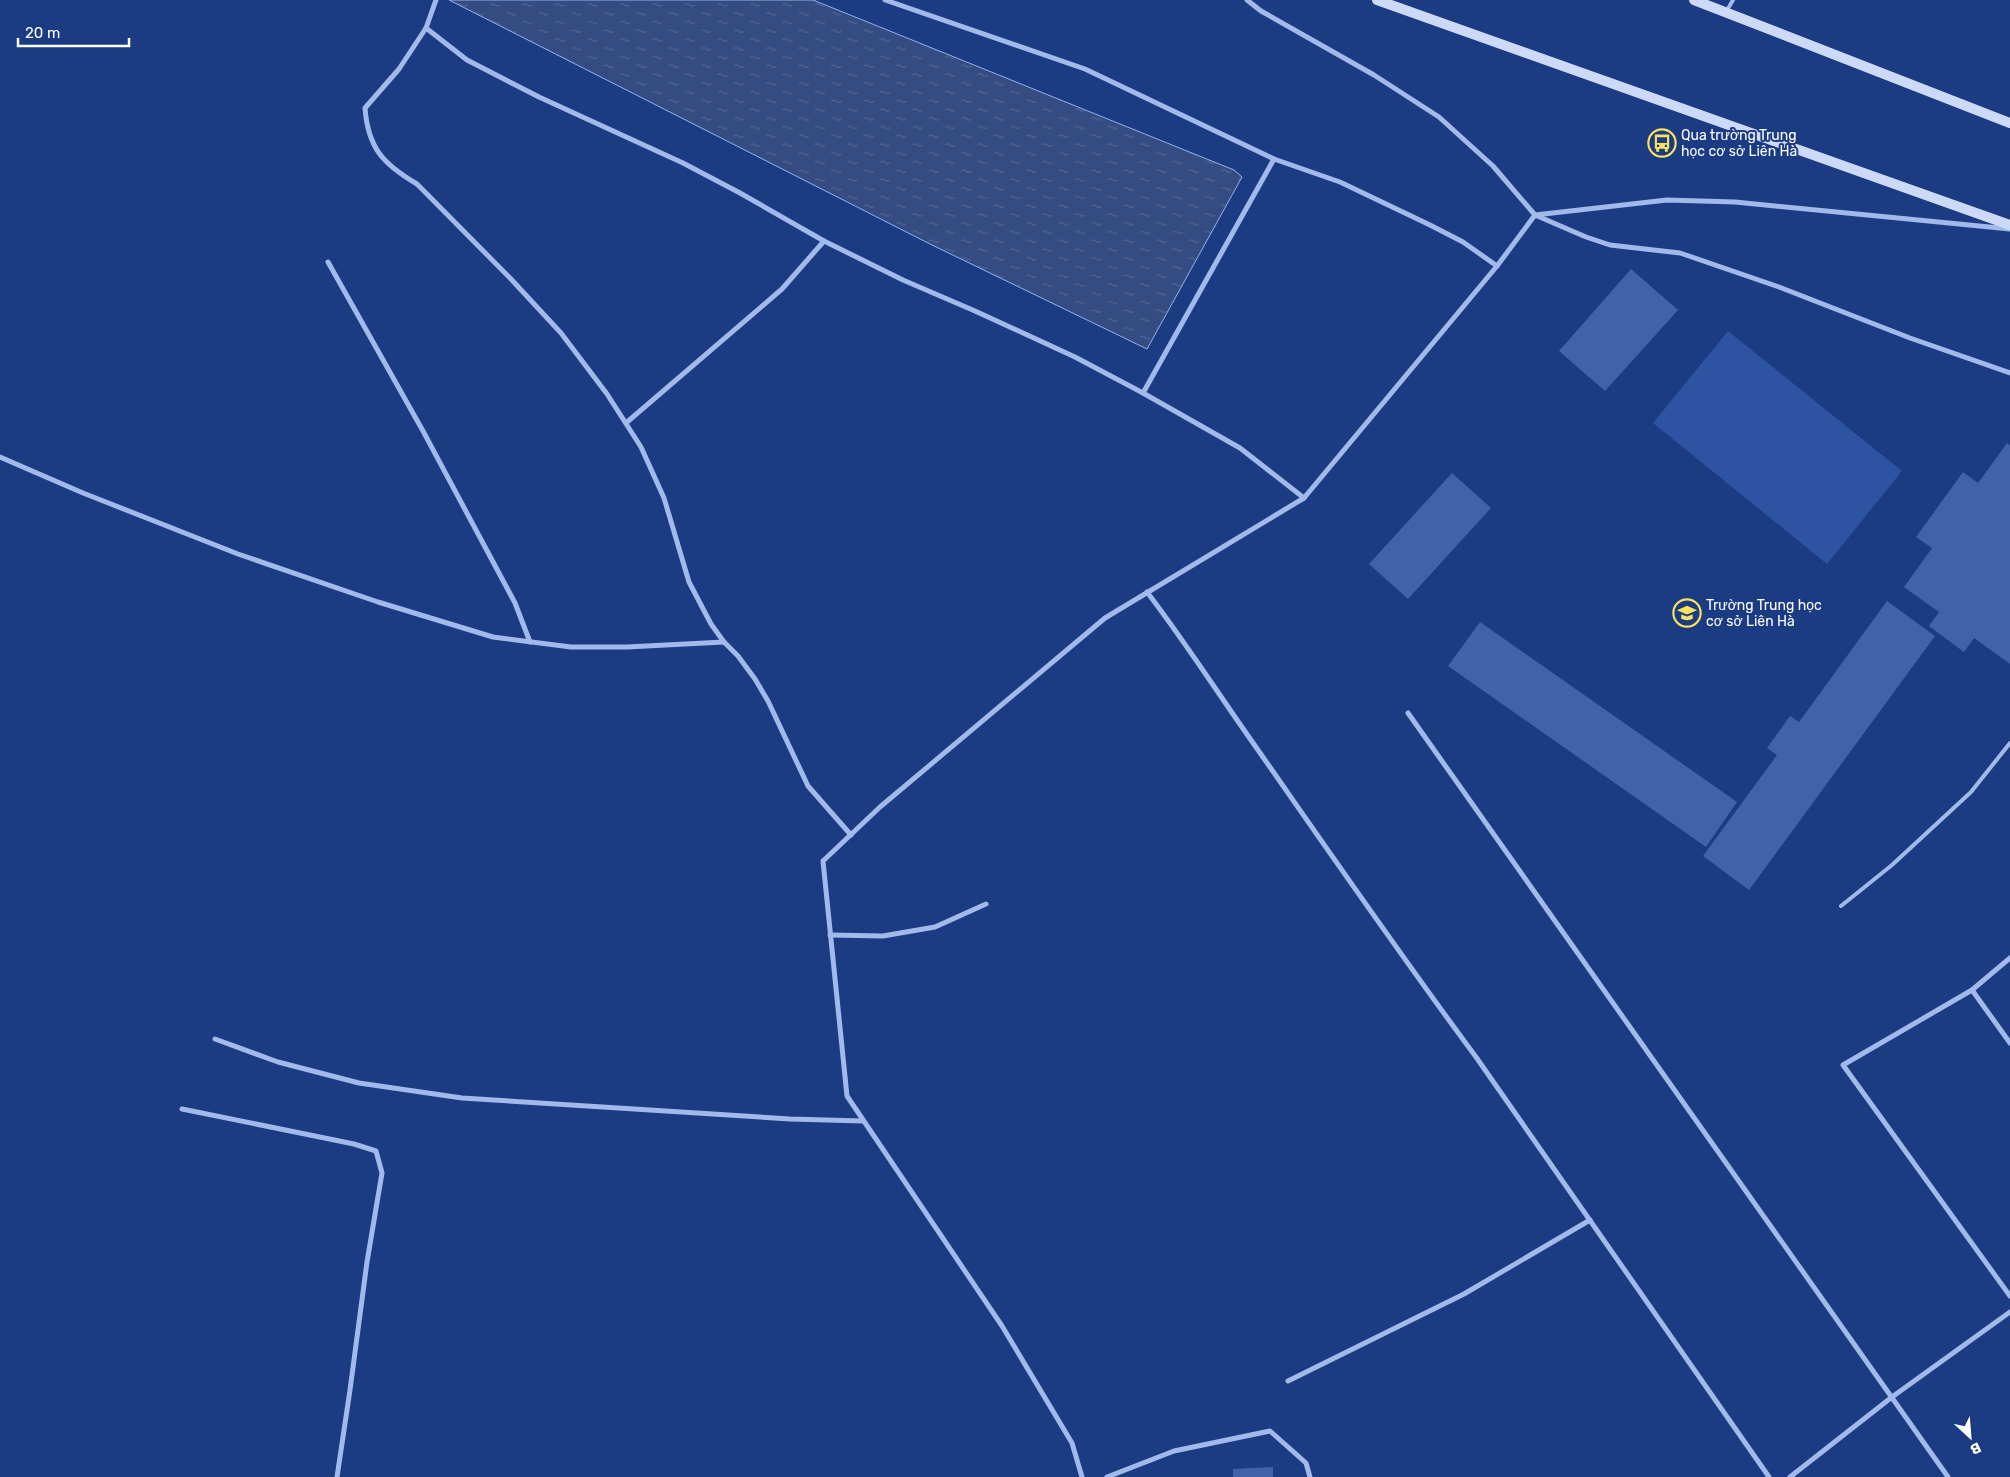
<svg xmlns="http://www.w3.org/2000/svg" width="2010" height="1477" font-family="Rubik,sans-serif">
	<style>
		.pitch { fill: #2e53a2 }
		.water { fill: url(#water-ripples); stroke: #94b2ed }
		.building { fill: #3f62ab }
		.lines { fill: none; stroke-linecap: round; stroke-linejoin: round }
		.lane { stroke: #a1b9eb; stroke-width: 4 }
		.street { stroke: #a1b9eb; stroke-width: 5 }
		.secondary { stroke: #ccdaf8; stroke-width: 10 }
		.labels { text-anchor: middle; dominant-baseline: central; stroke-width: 4; stroke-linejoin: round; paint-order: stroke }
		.poi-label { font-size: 14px; fill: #fff; stroke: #1b3b83; text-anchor: start }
	</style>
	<defs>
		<pattern id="water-ripples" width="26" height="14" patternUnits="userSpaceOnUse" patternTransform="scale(1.25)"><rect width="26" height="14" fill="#344c82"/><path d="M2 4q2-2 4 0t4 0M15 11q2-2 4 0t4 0" fill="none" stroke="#526795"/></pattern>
	</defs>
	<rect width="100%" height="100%" fill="#1b3b83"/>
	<!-- pitch -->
	<polygon class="pitch" points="1728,331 1902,471 1827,564 1653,423"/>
	<!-- water -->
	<polygon class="water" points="449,0 813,0 1234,170 1242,177 1147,349 930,244"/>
	<!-- building -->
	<g class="building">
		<polygon points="1631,269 1678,310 1605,391 1559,351"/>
		<polygon points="2007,443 2010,445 2010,664 1974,638 1964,652 1929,626 1939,612 1904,587 1932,548 1916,537 1963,472 1978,483"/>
		<polygon points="1452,473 1491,508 1408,599 1369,564"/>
		<polygon points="1887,601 1935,636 1749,890 1703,856 1777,755 1767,748 1790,716 1799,722"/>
		<polygon points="1480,622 1737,802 1706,847 1448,666"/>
		<polygon points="1273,1467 1273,1477 1233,1477 1233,1469"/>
	</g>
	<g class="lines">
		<!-- lane -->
		<g class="lane">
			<polyline points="1726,12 1733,0"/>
			<polyline points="1841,906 1892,865 1971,792 2010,743"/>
		</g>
		<!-- street -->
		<g class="street">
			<path d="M436,0L426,28L399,69L365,108C368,148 383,164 417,184L510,278L561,333L607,394L641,447L664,498L689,582L711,624L724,642L738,656L755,679L768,701L808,786L851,835"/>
			<polyline points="885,0 1085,69 1274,159 1340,182 1430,225 1463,242 1497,266"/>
			<polyline points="1247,0 1261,11 1374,75 1439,117 1493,166 1535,215 1586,237 1610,245 1680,253 1779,287 1910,338 2010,373"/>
			<polyline points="426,28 467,60 539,97 683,163 740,193 824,241 903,280 975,311 1075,357 1143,393 1240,448 1304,498"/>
			<polyline points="328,262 423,431 515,603 530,642"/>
			<polyline points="1143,393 1274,159"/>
			<polyline points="626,423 782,289 824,241"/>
			<polyline points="0,457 83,493 238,554 378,602 493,637 571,647 627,647 724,642"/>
			<path d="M1147,592C1186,643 1221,698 1258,750C1330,853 1401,956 1476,1057L1769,1477"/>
			<polyline points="1408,713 1948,1477"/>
			<polyline points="830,935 883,936 935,927 986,904"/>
			<polyline points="2010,958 1972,990 1843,1065 2010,1296"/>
			<polyline points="1972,990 2010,1043"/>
			<polyline points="215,1039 278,1062 359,1083 462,1098 790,1119 863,1121"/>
			<polyline points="182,1109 354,1144 376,1151 382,1173 367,1262 350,1390 337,1477"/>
			<polyline points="1288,1381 1464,1294 1590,1220"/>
			<polyline points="1082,1477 1072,1443 1002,1326 847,1096 823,861 880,807 1105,618 1304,498 1497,266 1535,215 1667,200 1735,202 2010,229"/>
			<polyline points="1107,1477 1174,1451 1270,1431 1306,1463 1310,1477"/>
			<polyline points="1790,1477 1892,1397 2010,1312"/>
		</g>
		<!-- secondary -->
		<g class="secondary">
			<polyline points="1377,0 2010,225"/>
			<polyline points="1694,0 2010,123"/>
		</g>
	</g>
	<!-- icons -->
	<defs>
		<g id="bus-ring" transform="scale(1.4375)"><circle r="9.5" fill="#1b3b83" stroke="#fce25d" stroke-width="1.5"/><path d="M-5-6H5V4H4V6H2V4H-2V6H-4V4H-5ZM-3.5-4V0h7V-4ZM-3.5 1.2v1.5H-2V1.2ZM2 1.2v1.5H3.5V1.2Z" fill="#fce25d"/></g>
		<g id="school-ring" transform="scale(1.4375)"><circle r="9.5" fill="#1b3b83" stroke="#fce25d" stroke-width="1.5"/><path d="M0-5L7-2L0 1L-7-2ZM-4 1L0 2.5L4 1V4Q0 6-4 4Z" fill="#fce25d"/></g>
	</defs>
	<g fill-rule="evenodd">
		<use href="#bus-ring" x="1662" y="143"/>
		<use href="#school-ring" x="1687" y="613"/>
	</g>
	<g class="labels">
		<!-- poi labels -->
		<g class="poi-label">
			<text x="1681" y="135">Qua trường Trung<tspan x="1681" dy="16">học cơ sở Liên Hà</tspan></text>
			<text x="1706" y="605">Trường Trung học<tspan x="1706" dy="16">cơ sở Liên Hà</tspan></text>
		</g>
	</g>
	<!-- north arrow -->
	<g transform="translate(1970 1437) rotate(154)" stroke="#1b3b83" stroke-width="4" paint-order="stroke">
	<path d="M0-4L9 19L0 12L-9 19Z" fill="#ffffff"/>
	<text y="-8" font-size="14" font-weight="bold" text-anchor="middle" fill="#ffffff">B</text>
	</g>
	<!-- scale -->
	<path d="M18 38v8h111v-8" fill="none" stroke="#ffffff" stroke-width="2.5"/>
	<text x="25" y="38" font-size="15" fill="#ffffff" stroke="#1b3b83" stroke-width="4" paint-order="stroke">20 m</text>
</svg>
